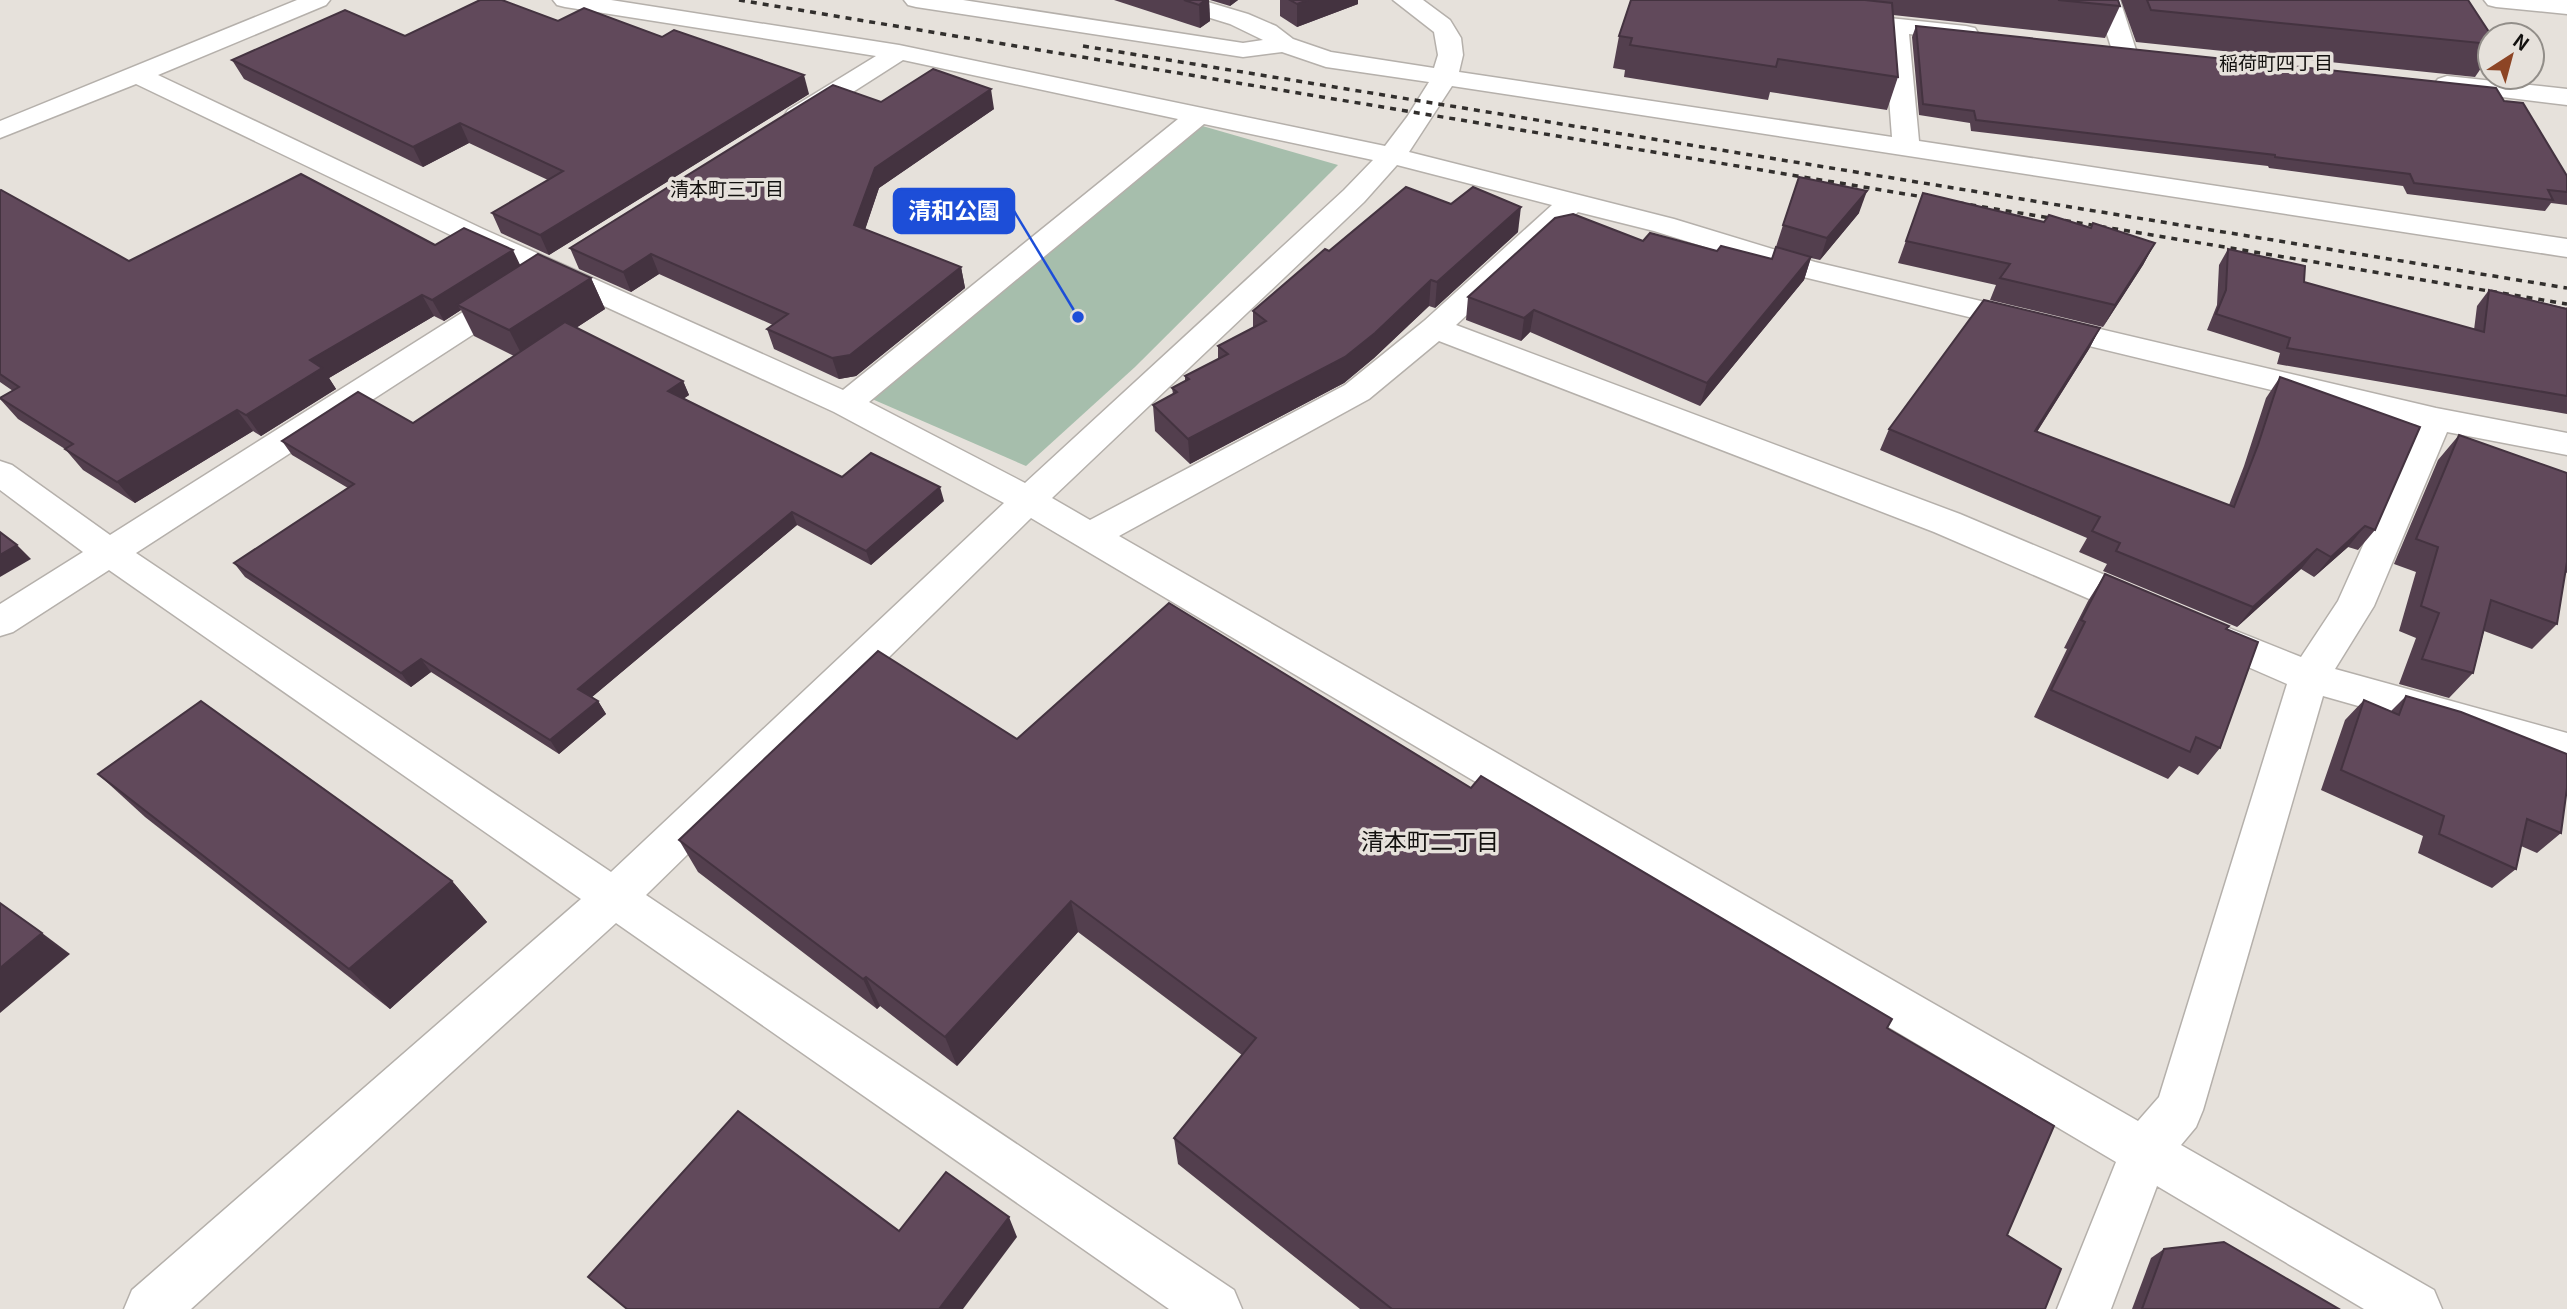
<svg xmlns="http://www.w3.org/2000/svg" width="2567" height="1309" font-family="Georgia,'Noto Sans JP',serif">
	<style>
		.green { fill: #a6beac }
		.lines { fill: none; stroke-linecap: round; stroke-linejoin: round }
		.minor-casing { stroke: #b5b0ab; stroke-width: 3 }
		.minor { fill: #fff; fill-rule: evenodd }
		.rail { stroke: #322f2d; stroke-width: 3.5; stroke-dasharray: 6 6; stroke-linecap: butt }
		.wall { fill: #533f4e }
		.shaded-wall { fill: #443340 }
		.building { fill: #61495b; stroke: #443340; stroke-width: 2 }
		.labels { text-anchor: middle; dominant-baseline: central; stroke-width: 7; stroke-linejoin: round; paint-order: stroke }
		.far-neighbourhood-label { font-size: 19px; fill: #13110f; stroke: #e6e1db }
		.neighbourhood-label { font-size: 23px; fill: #13110f; stroke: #e6e1db }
		.leader { fill: none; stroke: #1d4ed8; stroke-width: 2.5 }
		.callout-dot { fill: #1d4ed8; stroke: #e6e1db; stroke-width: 2.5 }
		.callout { fill: #1d4ed8; stroke: #1d4ed8; stroke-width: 2.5 }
		.callout-label { font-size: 23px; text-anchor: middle; font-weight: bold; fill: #fff }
	</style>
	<rect width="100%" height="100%" fill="#e6e1db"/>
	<!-- green -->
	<polygon class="green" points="1199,125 1338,165 1135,367 1026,466 872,399"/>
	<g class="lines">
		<!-- minor casing -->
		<g class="minor-casing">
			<g id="minor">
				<path d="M297,0H330L326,5L158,75L483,229L843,390L1178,119L903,60L806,122L797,124L788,122L784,116L788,110L876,56L565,7L557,5L553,0H611L899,45L1385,146L1407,117L1429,82L1326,67L1282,52L1243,57L916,7L908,5L904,0H963L1243,43L1263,40L1230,24L1168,5L1164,0H1201L1248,14L1276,26L1293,39L1331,52L1434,68L1438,55L1434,32L1393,0H1423L1450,20L1461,38L1463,55L1459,72L1892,137L1884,32L1832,25L1829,20L1832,15L1841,13L1966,26L1975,28L1978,33L1975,38L1966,40L1909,34L1919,141L2567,239V257L1452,86L1409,152L1674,219L1815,262L2436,408L2567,433V455L2447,432L2374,606L2335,669L2567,733V765L2323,696L2203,1110L2196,1127L2181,1145L2434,1290L2442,1309H2364L2157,1186L2111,1309H2057L2116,1162L1031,518L646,895L1234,1290L1242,1309H1169L616,923L191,1309H124L132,1290L581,899L109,570L13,632L0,636V604L83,552L0,490V461L12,465L110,535L501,288L512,286L523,288L527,295L523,302L136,553L611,872L1004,503L834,412L463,241L136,84L0,138V121ZM1204,124L1373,160L1344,190L1025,483L869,402ZM1397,165L1552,205L1424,321L1345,385L1090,520L1052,498L1364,202ZM1578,212L1654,231L1795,275L2417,425L2338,601L2301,657L2206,619L2193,623L2187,633L2193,643L2287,684L2159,1097L2138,1121L1119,536L1369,399L1439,341L1934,532L2131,617L2144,621L2157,617L2163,607L2157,597L1960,514L1456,325Z"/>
				<polygon points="2096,0 2120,0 2136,50 2133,55 2124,57 2115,55 2112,50"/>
				<polygon points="2484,0 2567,0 2567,14 2496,7 2488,5"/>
				<polygon points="2447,76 2567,89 2567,105 2438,89 2434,84 2438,79"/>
			</g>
		</g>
		<!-- minor -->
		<use href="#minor" class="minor"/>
		<!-- rail -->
		<g class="rail">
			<polyline points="739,0 2567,304"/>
			<polyline points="1083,46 2567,288"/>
		</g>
	</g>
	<!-- wall -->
	<g class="wall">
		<polygon points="1114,0 1209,0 1210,21 1200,28"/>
		<polygon points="1210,0 1238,0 1230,6"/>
		<polygon points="1280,0 1358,0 1358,4 1297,27 1280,16"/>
		<polygon points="1631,0 2118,0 2120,6 2105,38 1893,15 1898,77 1887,110 1770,92 1768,100 1624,77 1625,70 1613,68 1619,36"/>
		<polygon points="2121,0 2468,0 2490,35 2490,55 2475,77 2136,42"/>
		<polygon points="558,21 809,94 549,255 501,233 492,213 548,180 469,143 423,167 244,79 232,60 405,36"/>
		<polygon points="1916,26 2504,101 2567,176 2567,205 2551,203 2545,211 2407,194 2403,186 2269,168 2268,166 1971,131 1970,123 1919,115 1912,37"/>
		<polygon points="881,102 994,109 879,188 865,229 961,267 965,288 856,376 839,379 774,349 767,329 773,325 659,274 631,292 579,269 570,248"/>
		<polygon points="0,191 129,261 435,245 520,265 591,278 605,309 576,328 683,381 689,395 683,399 842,477 944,501 871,565 797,525 592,697 598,701 606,714 559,754 431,672 411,687 245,577 234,563 348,488 292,455 282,441 413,423 514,356 474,336 461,310 444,321 434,316 329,378 336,389 261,436 253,431 135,503 83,470 65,449 18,419 0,399 13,391 0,382"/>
		<polygon points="1923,193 2044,222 2091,228 2155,243 2143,265 2103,327 1990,300 1996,285 1898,263"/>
		<polygon points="1859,213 1820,260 1811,258 1804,280 1700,406 1530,332 1521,341 1466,320 1468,297 1643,241 1772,259 1783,225"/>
		<polygon points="1518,232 1435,308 1429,306 1374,358 1344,383 1190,464 1155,431 1153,405 1173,394 1172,388 1185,381 1185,376 1218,359 1218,346 1253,328 1253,311 1329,251"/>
		<polygon points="2228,249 2304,282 2474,330 2477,306 2489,290 2566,308 2567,307 2567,414 2277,364 2280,353 2207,330 2217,305 2219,265"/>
		<polygon points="2100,328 2089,349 2037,432 2229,505 2244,466 2266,398 2280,377 2375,530 2358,550 2348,547 2314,577 2301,569 2237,627 2103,571 2107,564 2079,552 2087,538 1880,450 1889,429"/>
		<polygon points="2459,435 2567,473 2567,573 2565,572 2557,624 2532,649 2484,631 2473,673 2449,698 2399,684 2416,638 2399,631 2416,572 2394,564 2438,460"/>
		<polygon points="2105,574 2227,629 2220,748 2198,775 2179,766 2168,779 2034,717 2067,649 2064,648 2088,601"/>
		<polygon points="2406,696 2561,833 2537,853 2521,846 2516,869 2492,888 2418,853 2423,836 2321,790 2345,720 2364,700 2391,711"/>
		<polygon points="1017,739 1471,788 1887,1028 2007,1235 2045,1309 1360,1309 1178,1164 1174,1138 1242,1055 1078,932 957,1066 880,1006 877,1009 698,872 679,840"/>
		<polygon points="98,774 452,881 487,922 390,1009 145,817"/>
		<polygon points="2164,1249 2339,1309 2132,1309 2151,1258"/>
	</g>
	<!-- shaded-wall -->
	<g class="shaded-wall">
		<polygon points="1205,0 1209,0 1210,21 1200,28 1199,5"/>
		<polygon points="1230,0 1238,0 1230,6"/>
		<polygon points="1308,0 1358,0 1358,4 1297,27 1297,4"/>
		<polygon points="804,75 809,94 549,255 540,235"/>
		<polygon points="991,89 994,109 879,188 860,245 854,225 875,168"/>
		<polygon points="460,123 469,143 423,167 413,147"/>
		<polygon points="1867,191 1859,213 1820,260 1827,238"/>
		<polygon points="1521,207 1518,232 1435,308 1437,282"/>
		<polygon points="2155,243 2143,265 2103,327 2115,305"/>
		<polygon points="513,250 523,271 457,305 461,310 444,321 432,300"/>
		<polygon points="651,254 659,274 631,292 623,272"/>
		<polygon points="1811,257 1804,280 1700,406 1707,383"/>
		<polygon points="961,267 965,288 856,376 839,379 832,358"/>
		<polygon points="591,278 605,309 525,361 509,330"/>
		<polygon points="1431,280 1429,306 1374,358 1344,383 1190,464 1188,439"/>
		<polygon points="422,295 434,316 329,378 336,389 261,436 246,415 310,360"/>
		<polygon points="1534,310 1530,332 1521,341 1524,318"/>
		<polygon points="2100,328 2089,349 2024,452 2035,431"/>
		<polygon points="683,381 689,395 674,405 668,391"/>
		<polygon points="237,410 253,431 135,503 117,482"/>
		<polygon points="940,487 944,501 871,565 866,551"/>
		<polygon points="792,512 797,525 586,702 578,689"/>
		<polygon points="2365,526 2348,547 2314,577 2331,557"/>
		<polygon points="17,545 31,559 0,577 0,555"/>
		<polygon points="2317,549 2301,569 2237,627 2253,607"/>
		<polygon points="421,659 431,672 411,687 401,673"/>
		<polygon points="598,701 606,714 559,754 550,740"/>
		<polygon points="452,881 487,922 390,1009 349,969"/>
		<polygon points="1071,901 1078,932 957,1066 945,1037"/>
		<polygon points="42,933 70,954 0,1013 0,968"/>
		<polygon points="866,977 880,1006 877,1009 863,979"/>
		<polygon points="1009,1217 1017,1237 963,1309 939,1309"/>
	</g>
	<!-- building -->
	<g class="building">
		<polygon points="480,0 502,0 558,21 584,8 662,37 674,30 804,75 540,235 492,213 563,171 460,123 413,147 232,60 345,10 405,36"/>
		<polygon points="1184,0 1205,0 1199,5"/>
		<polygon points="1290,0 1308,0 1297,4"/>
		<polygon points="1631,0 1865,0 1892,3 1898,77 1778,59 1776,67 1630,45 1632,38 1619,36"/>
		<polygon points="2058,0 2118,0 2120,6"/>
		<polygon points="2147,0 2468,0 2491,35 2490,44 2151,10"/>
		<polygon points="1916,26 2496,88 2504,101 2523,103 2567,176 2567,192 2548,190 2553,200 2414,183 2410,174 2275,157 2275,155 1976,120 1974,111 1923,104"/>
		<polygon points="933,69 991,89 875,168 854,225 961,267 850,355 832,358 767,329 788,314 651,254 623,272 570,248 833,85 881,102"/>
		<polygon points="301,174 435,245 464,228 513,250 432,300 422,295 310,360 322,368 246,415 237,410 117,482 65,449 73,444 0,398 19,387 0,374 0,191 1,190 129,261"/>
		<polygon points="1799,177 1867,191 1827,238 1783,225"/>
		<polygon points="1406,187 1451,204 1473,187 1521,207 1437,282 1431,280 1375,333 1345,357 1188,439 1153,405 1177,392 1172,388 1189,379 1185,376 1228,354 1218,346 1266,321 1253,311 1325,249 1329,251"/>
		<polygon points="1923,193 2044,222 2049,215 2091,228 2093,223 2155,243 2115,305 2000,278 2010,264 1906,241"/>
		<polygon points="1573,214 1643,241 1650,233 1717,251 1721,246 1772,259 1776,247 1811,257 1707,383 1534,310 1524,318 1468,297 1555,218"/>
		<polygon points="2228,249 2305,266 2304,282 2484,332 2489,290 2567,309 2567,396 2287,348 2290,338 2216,314 2226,290"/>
		<polygon points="538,254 591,278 509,330 457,305"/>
		<polygon points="1984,300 2100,328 2035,431 2234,507 2258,445 2280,377 2420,427 2375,530 2365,526 2331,557 2317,549 2253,607 2116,551 2120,543 2092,531 2100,517 1889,429"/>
		<polygon points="565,322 683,381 668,391 842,477 871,453 940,487 866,551 792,512 578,689 598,701 550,740 421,659 401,673 234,563 354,484 282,441 358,392 413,423"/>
		<polygon points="2459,435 2567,473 2567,562 2557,624 2491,600 2473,673 2422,659 2439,613 2421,606 2438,547 2416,539"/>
		<polygon points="0,532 17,545 0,555"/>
		<polygon points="2105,574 2229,626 2226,629 2258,642 2220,748 2196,737 2190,752 2051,690 2085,622 2081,620"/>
		<polygon points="1169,603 1471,788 1481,776 1892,1019 1887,1028 2054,1126 2007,1235 2061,1269 2045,1309 1392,1309 1174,1138 1256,1038 1071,901 945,1037 866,977 863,979 679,840 878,651 1017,739"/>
		<polygon points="2406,696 2461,712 2567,754 2567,788 2561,833 2527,819 2516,869 2439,834 2444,816 2341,770 2364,700 2399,715"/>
		<polygon points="201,701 452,881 349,969 98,774"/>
		<polygon points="0,903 42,933 0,968"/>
		<polygon points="738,1111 899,1231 946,1172 1009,1217 939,1309 627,1309 588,1277"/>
		<polygon points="2224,1242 2339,1309 2142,1309 2164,1249"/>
	</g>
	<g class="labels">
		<!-- far-neighbourhood labels -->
		<g class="far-neighbourhood-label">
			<text x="2276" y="61">稲荷町四丁目</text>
			<text x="727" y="187">清本町三丁目</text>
		</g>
		<!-- neighbourhood labels -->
		<g class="neighbourhood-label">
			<text x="1430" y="840">清本町二丁目</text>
		</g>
	</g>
	<!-- callouts -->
	<path class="leader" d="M1078 317L1014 211"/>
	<circle class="callout-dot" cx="1078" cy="317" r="7"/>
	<rect class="callout" x="894" y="189" width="120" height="44" rx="7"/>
	<g class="callout-label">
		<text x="954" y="219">清和公園</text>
	</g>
	<!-- north arrow -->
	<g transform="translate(2511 56) rotate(36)"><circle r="33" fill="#e6e1db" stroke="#928e89" stroke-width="2"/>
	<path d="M0-5L12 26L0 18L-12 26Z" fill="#8d4525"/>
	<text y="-10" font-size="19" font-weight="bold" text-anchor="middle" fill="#13110f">N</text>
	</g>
</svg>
